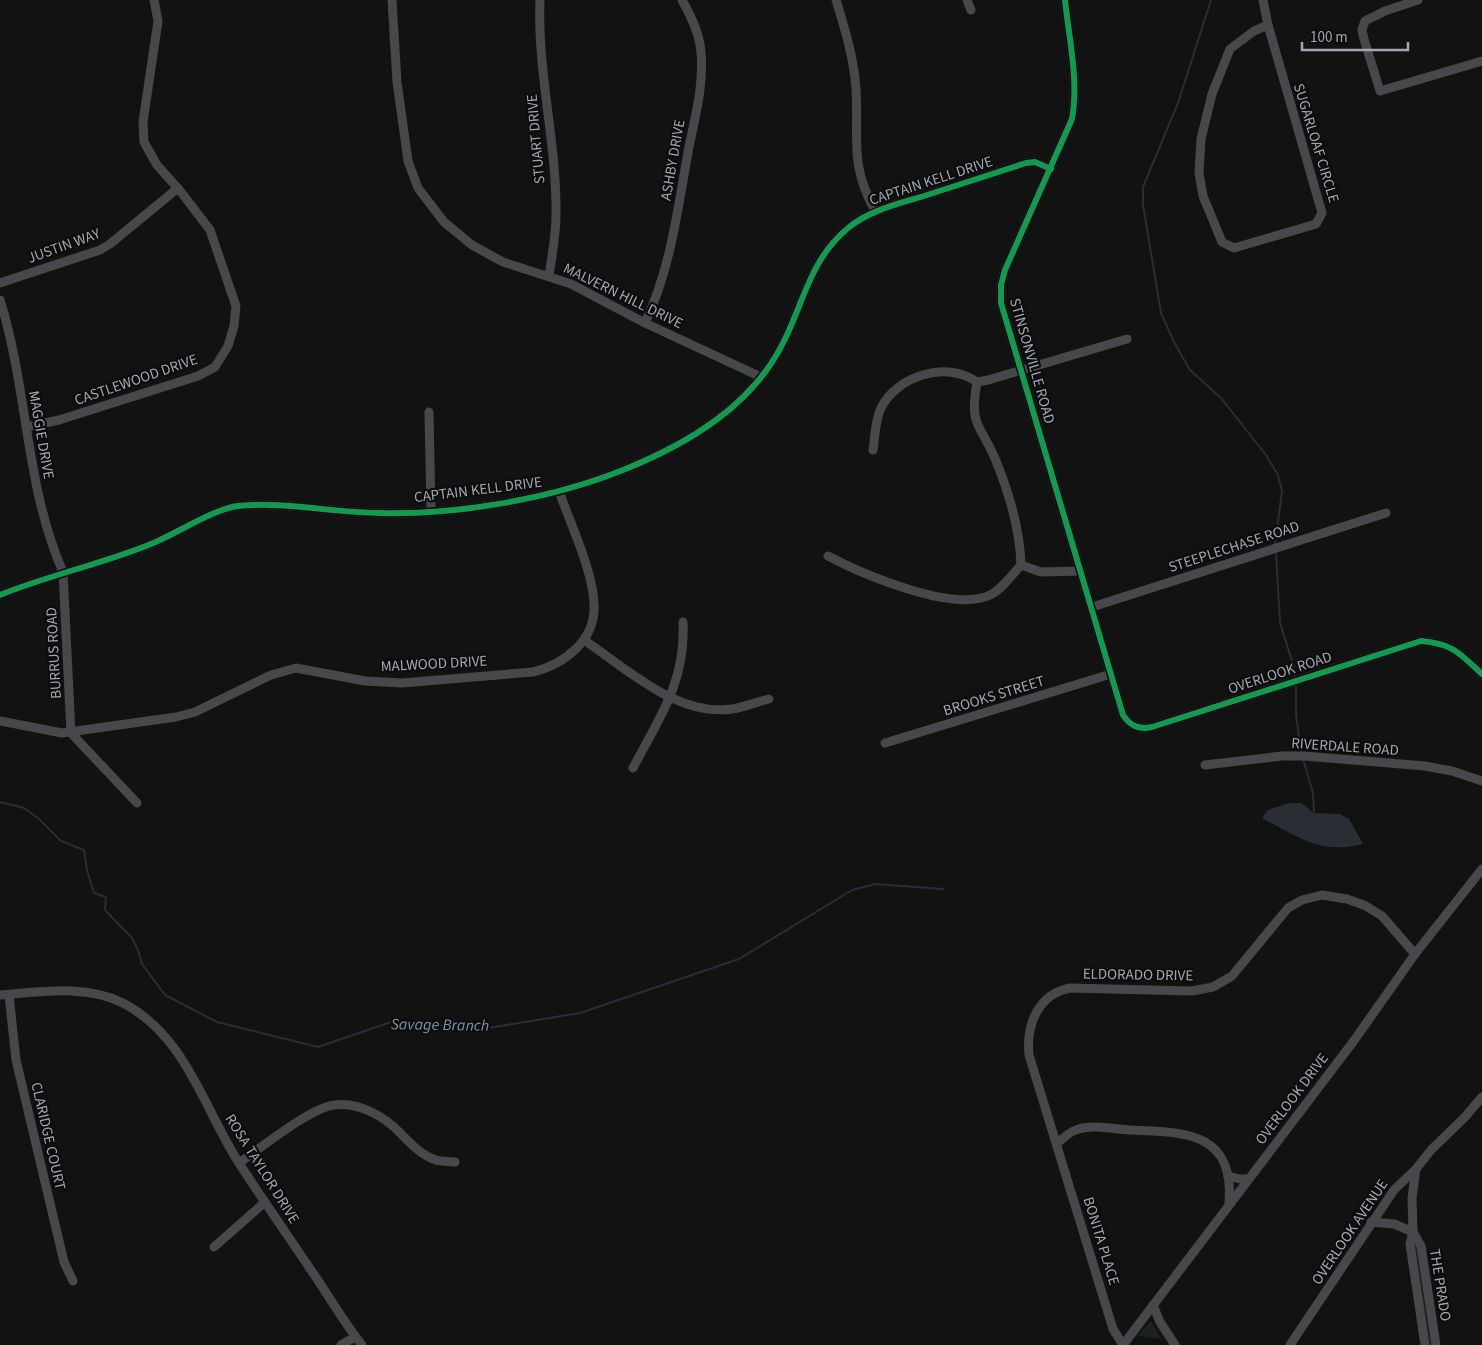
<svg xmlns="http://www.w3.org/2000/svg" width="1482" height="1345" font-family="'Source Sans 3',sans-serif">
	<style>
		.park { fill: #1c221d }
		.water { fill: #292e35 }
		.lines { fill: none; stroke-linecap: round; stroke-linejoin: round }
		.stream { stroke: #292e35; stroke-width: 2 }
		.minor { stroke: #47484b; stroke-width: 9 }
		.cycleway-casing { stroke: #0d0d0e; stroke-width: 9 }
		.cycleway { stroke: #139951; stroke-width: 6 }
		.labels { text-anchor: middle; dominant-baseline: central; stroke-width: 4.5; stroke-linejoin: round; paint-order: stroke }
		.street-label { font-size: 15px; fill: #a4a7b3; stroke: #0d0d0e }
		.water-label { font-size: 16px; font-style: italic; fill: #7c92ad; stroke: #0d0d0e }
	</style>
	<rect width="100%" height="100%" fill="#121213"/>
	<!-- park -->
	<g class="park">
		<polygon points="1418,1245 1432,1345 1427,1345 1412,1246"/>
		<polygon points="1151,1321 1161,1339 1137,1336"/>
	</g>
	<!-- water -->
	<path class="water" d="M1290,803H1301L1314,813L1340,814L1349,819L1363,844C1319,855 1299,837 1262,818L1268,810Z"/>
	<g class="lines">
		<!-- stream -->
		<g class="stream">
			<polyline points="1211,0 1178,103 1143,187 1143,205 1161,313 1175,344 1190,370 1221,398 1266,455 1278,475 1282,491 1275,545"/>
			<polyline points="1276,552 1280,623 1292,661 1295,678"/>
			<polyline points="1296,685 1296,715 1301,752"/>
			<polyline points="1303,759 1313,793 1314,813"/>
			<polyline points="0,802 24,808 39,819 61,841 84,850 87,870 94,893 106,897 105,910 132,938 138,950 142,964 165,995 217,1022 318,1047 391,1022 488,1028 580,1013 739,959 852,890 875,884 943,889"/>
		</g>
		<!-- minor -->
		<g class="minor">
			<polyline points="392,0 397,82 408,161 418,188 444,222 472,245 503,262 571,284 645,323 761,377"/>
			<path d="M540,0C537,72 557,143 556,215C556,235 552,255 549,276"/>
			<path d="M836,0C845,29 854,59 856,89C859,140 849,163 875,211"/>
			<polyline points="967,0 971,10"/>
			<path d="M1065,0C1069,39 1079,81 1072,119L1005,270L1001,285V303L1123,715C1130,726 1140,730 1152,727L1421,641C1454,644 1459,653 1482,674"/>
			<polyline points="1263,0 1268,25"/>
			<polyline points="1418,0 1385,11 1365,21 1362,30 1364,39 1380,91 1482,61"/>
			<polygon points="1268,25 1322,213 1316,224 1234,248 1222,242 1203,196 1199,173 1201,139 1212,94 1230,49 1254,31"/>
			<polyline points="0,283 100,250 110,244 178,188"/>
			<path d="M0,300C28,389 25,486 63,572L71,733"/>
			<path d="M645,323C671,268 678,207 689,147C695,117 704,85 701,53C700,34 691,16 682,0"/>
			<polyline points="429,412 431,510"/>
			<polyline points="27,427 59,420 198,376 215,367 228,346 234,326 236,306 210,230 181,192 157,165 144,142 143,122 158,21 154,0"/>
			<path d="M873,450C875,437 875,420 881,408C897,376 946,360 977,382L988,380L1127,339"/>
			<path d="M828,556C862,574 953,613 990,595C1002,589 1012,575 1021,565C1020,530 1009,493 996,461C980,422 969,428 977,382"/>
			<polyline points="1021,565 1041,572 1081,571"/>
			<path d="M0,595C49,575 102,564 151,544C176,534 213,509 238,506C284,501 333,513 380,513C457,515 551,499 623,470C688,444 754,405 785,339C805,298 811,259 848,228C870,210 898,204 924,196C958,185 992,174 1026,163L1035,162L1051,169"/>
			<polyline points="1092,607 1386,513"/>
			<path d="M584,640C626,668 677,717 732,709C744,707 757,702 769,699"/>
			<path d="M0,721L62,733L176,717L195,712L271,675L296,668L365,681L402,683L533,672C565,664 596,640 594,604C593,571 570,523 559,491"/>
			<polyline points="71,733 137,803"/>
			<polyline points="885,743 1111,674"/>
			<polyline points="1205,765 1282,756 1304,756 1425,766 1452,771 1482,781"/>
			<path d="M633,768C659,718 686,682 683,622"/>
			<path d="M0,995C40,992 86,984 123,1003C186,1036 203,1107 239,1163C264,1202 291,1240 317,1279C332,1301 345,1324 362,1345"/>
			<polyline points="9,995 16,1060 64,1262 73,1281"/>
			<path d="M1057,1143C1063,1139 1069,1132 1076,1130C1091,1124 1113,1129 1130,1130C1183,1132 1235,1131 1229,1203"/>
			<path d="M239,1163C261,1148 310,1108 334,1105C355,1102 378,1113 394,1127C407,1139 419,1155 436,1160C442,1162 449,1161 455,1162"/>
			<polyline points="1416,1169 1412,1198 1413,1232 1410,1244 1425,1345"/>
			<polyline points="1228,1176 1240,1179 1249,1179"/>
			<polyline points="1371,1222 1394,1224 1413,1232 1421,1246 1436,1345"/>
			<polyline points="214,1247 265,1202"/>
			<polyline points="1153,1305 1160,1322 1175,1345"/>
			<polyline points="341,1345 355,1337"/>
			<path d="M1123,1345L1113,1329L1029,1055C1026,1025 1038,994 1070,988L1192,991L1213,987L1232,976L1288,908L1302,900L1322,895L1347,899L1366,906L1382,916L1415,954"/>
			<polyline points="1123,1345 1353,1042 1415,954 1482,869"/>
			<polyline points="1290,1345 1394,1190 1416,1169 1431,1150 1465,1117 1482,1097"/>
		</g>
		<!-- cycleway casing -->
		<g class="cycleway-casing">
			<g id="cycleway">
				<path d="M1065,0C1069,39 1079,81 1072,119L1005,270L1001,285V303L1123,715C1130,726 1140,730 1152,727L1421,641C1454,644 1459,653 1482,674"/>
				<path d="M0,595C49,575 102,564 151,544C176,534 213,509 238,506C284,501 333,513 380,513C457,515 551,499 623,470C688,444 754,405 785,339C805,298 811,259 848,228C870,210 898,204 924,196C958,185 992,174 1026,163L1035,162L1051,169"/>
			</g>
		</g>
		<!-- cycleway -->
		<use href="#cycleway" class="cycleway"/>
	</g>
	<g class="labels">
		<!-- street labels -->
		<g class="street-label">
			<text transform="translate(536 139) rotate(-95)">STUART DRIVE</text>
			<text transform="translate(1316 143) rotate(73)">SUGARLOAF CIRCLE</text>
			<text transform="translate(673 160) rotate(-80)">ASHBY DRIVE</text>
			<text transform="translate(931 181) rotate(-18)">CAPTAIN KELL DRIVE</text>
			<text transform="translate(64 246) rotate(-20)">JUSTIN WAY</text>
			<text transform="translate(623 296) rotate(26)">MALVERN HILL DRIVE</text>
			<text transform="translate(1032 361) rotate(74)">STINSONVILLE ROAD</text>
			<text transform="translate(136 380) rotate(-19)">CASTLEWOOD DRIVE</text>
			<text transform="translate(41 435) rotate(80)">MAGGIE DRIVE</text>
			<text transform="translate(478 490) rotate(-7)">CAPTAIN KELL DRIVE</text>
			<text transform="translate(1234 547) rotate(-18)">STEEPLECHASE ROAD</text>
			<text transform="translate(54 653) rotate(-93)">BURRUS ROAD</text>
			<text transform="translate(434 664) rotate(-3)">MALWOOD DRIVE</text>
			<text transform="translate(1280 673) rotate(-18)">OVERLOOK ROAD</text>
			<text transform="translate(994 696) rotate(-17)">BROOKS STREET</text>
			<text transform="translate(1345 747) rotate(4)">RIVERDALE ROAD</text>
			<text transform="translate(1138 975) rotate(1)">ELDORADO DRIVE</text>
			<text transform="translate(1292 1099) rotate(-53)">OVERLOOK DRIVE</text>
			<text transform="translate(48 1136) rotate(77)">CLARIDGE COURT</text>
			<text transform="translate(262 1169) rotate(58)">ROSA TAYLOR DRIVE</text>
			<text transform="translate(1350 1232) rotate(-56)">OVERLOOK AVENUE</text>
			<text transform="translate(1101 1241) rotate(73)">BONITA PLACE</text>
			<text transform="translate(1440 1285) rotate(81)">THE PRADO</text>
		</g>
		<!-- water labels -->
		<g class="water-label">
			<text transform="translate(440 1025) rotate(1)">Savage Branch</text>
		</g>
	</g>
	<!-- scale -->
	<path d="M1302 42v8h106v-8" fill="none" stroke="#a4a7b3" stroke-width="2.5"/>
	<text x="1310" y="42" font-size="15" fill="#a4a7b3" stroke="#0d0d0e" stroke-width="4" paint-order="stroke">100 m</text>
</svg>
